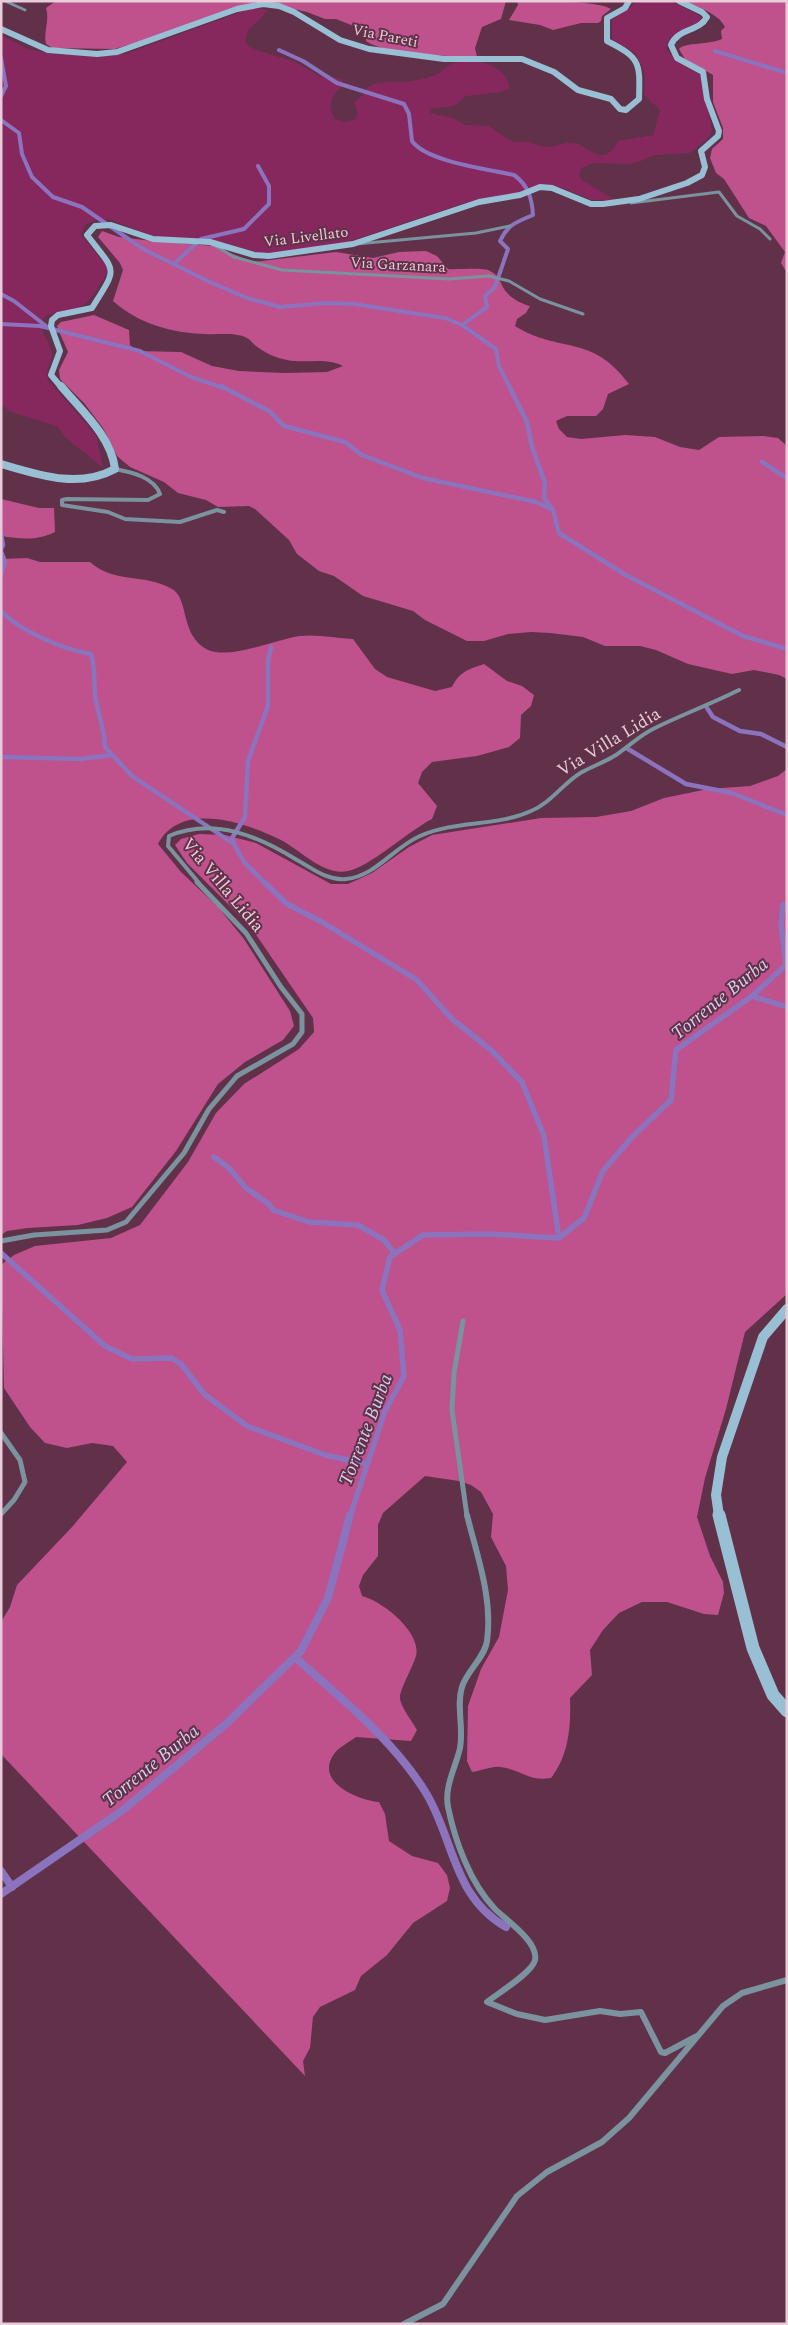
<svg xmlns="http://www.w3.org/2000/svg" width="788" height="2325" font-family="Spectral,serif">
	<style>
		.green { fill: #86285e }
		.forest { fill: #bf518d }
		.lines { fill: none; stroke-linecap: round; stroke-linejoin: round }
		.stream-far3 { stroke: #8b73be; stroke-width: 4 }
		.stream-far2 { stroke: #8b73be; stroke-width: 4.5 }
		.stream-far1 { stroke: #8b73be; stroke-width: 5.5 }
		.stream { stroke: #8b73be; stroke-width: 8 }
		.street-far3 { stroke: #7a939f; stroke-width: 3 }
		.street-far2 { stroke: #7a939f; stroke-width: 4 }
		.street-far1 { stroke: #7a939f; stroke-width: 5 }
		.street { stroke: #7a939f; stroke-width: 6 }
		.secondary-far3 { stroke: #98bfd3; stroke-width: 6 }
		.secondary-far2 { stroke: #98bfd3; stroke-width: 8 }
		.secondary-far1 { stroke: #98bfd3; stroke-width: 10 }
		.secondary { stroke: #98bfd3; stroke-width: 13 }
		.labels { text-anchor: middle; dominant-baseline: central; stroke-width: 4; stroke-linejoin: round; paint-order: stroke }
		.far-street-label { font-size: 15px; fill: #e9ccd9; stroke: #603149 }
		.street-label { font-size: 18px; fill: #e9ccd9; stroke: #603149 }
		.water-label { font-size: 19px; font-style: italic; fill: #d2d0eb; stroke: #603149 }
	</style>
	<rect width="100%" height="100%" fill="#603149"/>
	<!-- green -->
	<path class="green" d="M639,1C648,1 659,0 668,1C672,2 698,14 701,17C695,33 672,26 666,49L679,63L700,75L712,130L708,138L690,153L654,155L641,161L629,164L594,163L581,168L579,174L582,180L615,200H592L563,188L545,185L523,192L465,203L341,244L272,253H259L213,240L155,237L109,219L96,220L85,225L81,235L107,266C108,273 104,278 100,284C83,316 75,305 46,316L42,320C38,332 52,343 52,355C51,365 45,370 48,380L96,435L103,468L65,437L57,426L11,412L1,405V35L28,49L53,54L111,56L128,53L249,9L259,8L268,11L248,30L245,41L248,46L256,50L296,62L319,76L342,79L343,85C332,96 326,104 335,119L346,122L356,119L358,113L354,102L366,93L367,88C380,78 396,84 412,81C420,79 430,78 438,74C443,70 448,65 454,63C475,58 506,63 510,89L500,92L466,96L454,106L430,109V113L453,118L465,125L489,126C493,129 510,141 515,142C519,142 523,141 527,142C535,143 540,147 549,147C557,146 565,142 573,143C591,146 603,170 618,141L653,135L660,110L644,95L645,76L643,68L635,53L612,39V20Z"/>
	<!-- forest -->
	<g class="forest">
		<path d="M56,1H506L501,19L482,27L475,48L477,57C450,56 388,56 366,41V31L336,19H325L307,12L266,3L115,49L52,48L46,44C43,32 50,21 46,8Z"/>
		<path d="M517,1C538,1 596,0 611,9L602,16L601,21L598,23H581L553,30L540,25L509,20L518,5Z"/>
		<path d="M685,1H787V273L781,263L785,252L766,226L749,218L724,179L716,173L710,158L712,149L723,139V128L713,102V75L685,59L679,49C685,42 710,45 722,39L721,31L725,27C719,14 698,7 685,1Z"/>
		<path d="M102,231L119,237L144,240L213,246L253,262L336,252L373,258L399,252L426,251L437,256L448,269C458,270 483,267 490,271C499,275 500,282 504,289C510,298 520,303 530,306L526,313L517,319L515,326C560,354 591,333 629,384L608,394L603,409L596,416H567L556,421L559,429L567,437L581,439L625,435L655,437L680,447L699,450L719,437L763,436L778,438L787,446V679L779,675L754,670L732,674L688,664L656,650L640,646H605L583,637L550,633L531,632L508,634L484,641H467L425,620L413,611L363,596L334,576L319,571L297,554L289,540L255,509L249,506L218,507L206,500L178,493L164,482L130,467L117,456L103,428L84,403L60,379L59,370L68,352L58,329L57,326L61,322L94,315L129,330L130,345L137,351L181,352L212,366L239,371L284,373L327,372L343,366C325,357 306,364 287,360C276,358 265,353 256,346C253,344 251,340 247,338C235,332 218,335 205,334C172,333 139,324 113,301L123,270L120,263L98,237Z"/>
		<path d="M1,499L39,508H54L55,532C37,541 21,539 1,536Z"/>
		<path d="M27,558L40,562H90C114,584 145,573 172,589C189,599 180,630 203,647C223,663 276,639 300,636C317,634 336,638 353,639L375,669L387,677L435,691L452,687C459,672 469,669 484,664L507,681L522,686L534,695L531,706L521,715L520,738L509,747L477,756L432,762L422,772L418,783L437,806L432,819C410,830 368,868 348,871C323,876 302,851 281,840C247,823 181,800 158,844L181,872L218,907L244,939L290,1011L294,1026L283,1040L245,1062L218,1084L176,1151L132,1207L107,1218L78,1225L28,1228L7,1231L1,1235V559Z"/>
		<path d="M787,769V1294L745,1332L726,1409L705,1478L697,1517L710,1556L723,1582L724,1593L718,1615L704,1614L667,1602H642L619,1613L603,1630L590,1650L592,1675L570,1698C571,1726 569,1755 551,1778C529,1782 521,1769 500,1767C492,1766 481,1771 472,1772L467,1761L468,1706L481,1669L499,1637L508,1590L506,1566L491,1537L493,1514L481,1492L471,1485L459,1481L425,1476L383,1513L378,1525V1556L363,1575L359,1586L362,1596C382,1601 422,1632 416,1656C413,1667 399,1690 400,1699C402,1709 412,1721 417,1730L411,1741L356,1737C349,1742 338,1748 334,1754C314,1782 358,1800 379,1802L385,1814L389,1841L412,1856L438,1863L447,1875L450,1888L447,1901L413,1923L387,1955L361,1976L355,1990L320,2007L313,2017L310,2048L303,2061L305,2076L1,1754V1622L10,1607L17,1585L72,1527L127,1462L113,1446L92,1443L67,1448L45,1443L30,1427L4,1388L1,1265L14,1255L35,1246L111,1238L140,1225L188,1162L216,1113L244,1084L299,1049L314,1032L313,1018L250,926L187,863L175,845L181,839L199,834L225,835L256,843L331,884H348L372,873L409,847L432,835L541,818L596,817L631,811L664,798L708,789L750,786L778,776Z"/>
	</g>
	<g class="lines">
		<!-- stream-far3 -->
		<g class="stream-far3">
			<path d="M279,50L303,61L337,83L404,104L409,114L412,141C427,162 488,169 514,175C528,185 532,198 533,215C517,222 508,224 500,241L508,249L495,287L485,296L487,307L462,325"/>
			<polyline points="715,51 787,73"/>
			<polyline points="1,58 6,86 1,96"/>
			<polyline points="1,120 19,133 22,154 32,177 53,197 82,207 143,249 210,282 247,298 280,307 326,303 354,304 445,318 462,325 496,349 499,366 510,388"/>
			<polyline points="174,264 201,239 244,229 269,204 269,186 258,166"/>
			<polyline points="1,294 14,301 46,326"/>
			<polyline points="1,324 40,326 140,351 191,377 224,388"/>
		</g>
		<!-- stream-far2 -->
		<g class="stream-far2">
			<polyline points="221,386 269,411 284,426 345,442 362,455 423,478 536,502 551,509"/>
			<polyline points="509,386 527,422 532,447 545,483 544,498 553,510 559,533 624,574 743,636 787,649"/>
			<polyline points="762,462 787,478"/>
			<polyline points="1,534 3,545 1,549"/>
			<polyline points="1,551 5,562 1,574"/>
			<path d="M1,611C22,632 62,649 91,654C96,670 93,685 96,701C99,717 105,731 105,747L132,776L234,844L244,862L265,883"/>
			<polyline points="707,708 713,717 740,731 761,734 787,747"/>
			<polyline points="628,749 686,784 732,793 787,815"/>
			<polyline points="1,757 81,759 111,755"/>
			<polyline points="234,844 232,838 245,817 248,761 268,706 268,661 271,647"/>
		</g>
		<!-- stream-far1 -->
		<g class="stream-far1">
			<polyline points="264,882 287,904 322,922 417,980 452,1019 491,1050 522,1082 544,1136 559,1238"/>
			<polyline points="752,996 787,1007"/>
			<polyline points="214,1157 229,1168 246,1188 269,1204 273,1210 309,1222 358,1225 384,1240 395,1254"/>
			<polyline points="1,1253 105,1346 132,1359 172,1358 182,1365 204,1394 247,1426 325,1455 367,1464"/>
			<polyline points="350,1516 385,1411 404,1376 400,1330 382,1290 390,1257 423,1235 489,1234 559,1238 584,1218 603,1171 633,1136 671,1100 676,1050 752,996 786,965 781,923 783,905 787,904"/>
		</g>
		<!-- stream -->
		<g class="stream">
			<path d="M295,1657C341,1699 393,1739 426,1793C454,1839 453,1897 506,1927"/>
			<polyline points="1,1871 12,1887"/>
			<polyline points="1,1894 123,1810 226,1724 301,1651 328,1598 350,1515"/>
		</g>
		<!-- street-far3 -->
		<g class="street-far3">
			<polyline points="5,1 25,10"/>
			<polyline points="631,203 719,192 737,216 760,229 770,239"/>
			<polyline points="356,244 476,233 510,226"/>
			<polyline points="214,245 234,257 282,270 449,279 489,276 509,281 540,299 583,314"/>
		</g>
		<!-- street-far2 -->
		<g class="street-far2">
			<path d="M115,469C131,472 154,477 160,494L148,500L67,499L62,500V505L108,512L125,519L180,522L217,510L224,512"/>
			<path d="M199,883L168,846L169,836C214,817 258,836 297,860C312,868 327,881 346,879C376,876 394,847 420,836C455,820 496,827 531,811C551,803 563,783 582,772C593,766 605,762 616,755C628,747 639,736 653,729C681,715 711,704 739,690"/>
		</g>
		<!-- street-far1 -->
		<g class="street-far1">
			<polyline points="1,1241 34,1235 107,1230 126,1222 184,1153 209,1109 237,1076 293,1044 302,1032 302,1014 281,987 246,933 197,882"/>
			<polyline points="463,1321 454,1373 452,1410 467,1516"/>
			<polyline points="1,1433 20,1460 25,1482 14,1500 1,1514"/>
		</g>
		<!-- street -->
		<g class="street">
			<path d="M467,1515C477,1556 493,1598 487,1641C485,1657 467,1671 462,1687C456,1706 464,1728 460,1748C456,1767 444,1786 448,1807C455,1841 470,1883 495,1909C506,1920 539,1942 535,1960C533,1972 497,1994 487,2002L517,2014L545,2020L600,2011L620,2014L641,2012L661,2052L665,2053L697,2036"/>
			<polyline points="404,2324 443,2304 517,2196 547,2172 602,2142 629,2118 723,2006 742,1993 787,1980"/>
		</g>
		<!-- secondary-far3 -->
		<g class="secondary-far3">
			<path d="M1,29L48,50L97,54L117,52L237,9L263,4L279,6L294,12L340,40L369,49L444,59H522L554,72L578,90L611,99L620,109L626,110L639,99C640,63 641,58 607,41V18L625,8L629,1"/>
			<path d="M62,388L51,375L60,351L51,326L52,320L58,315L92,308C118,266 117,274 87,235L95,226L111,225L153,239L210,242L254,255L269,256L353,244L479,202L520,195L540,187L552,188L591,204H603L639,199L687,183L702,175L705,167L701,151L718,136L719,131L707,99L703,72L677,58L671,45C678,28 699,32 707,17L702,12L679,1"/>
		</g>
		<!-- secondary-far2 -->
		<path class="secondary-far2" d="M1,464C39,475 78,489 115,469C111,436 81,410 61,386"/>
		<!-- secondary-far1 -->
		<polyline class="secondary-far1" points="719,1516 716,1495 722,1457 763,1337 787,1309"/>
		<!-- secondary -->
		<polyline class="secondary" points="719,1515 753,1648 773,1695 787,1711"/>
	</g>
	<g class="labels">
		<!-- far-street labels -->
		<g class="far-street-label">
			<text transform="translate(385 36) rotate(11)">Via Pareti</text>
			<text transform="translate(306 237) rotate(-7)">Via Livellato</text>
			<text transform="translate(398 265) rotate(3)">Via Garzanara</text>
		</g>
		<!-- street labels -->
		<g class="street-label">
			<text transform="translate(609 742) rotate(-31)">Via Villa Lidia</text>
			<text transform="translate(223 885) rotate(50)">Via Villa Lidia</text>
		</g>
		<!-- water labels -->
		<g class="water-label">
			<text transform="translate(720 999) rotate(-39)">Torrente Burba</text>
			<text transform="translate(366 1430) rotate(-69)">Torrente Burba</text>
			<text transform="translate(151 1766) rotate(-39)">Torrente Burba</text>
		</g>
	</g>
	<!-- border -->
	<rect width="788" height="2325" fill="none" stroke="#e9ccd9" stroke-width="5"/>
</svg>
